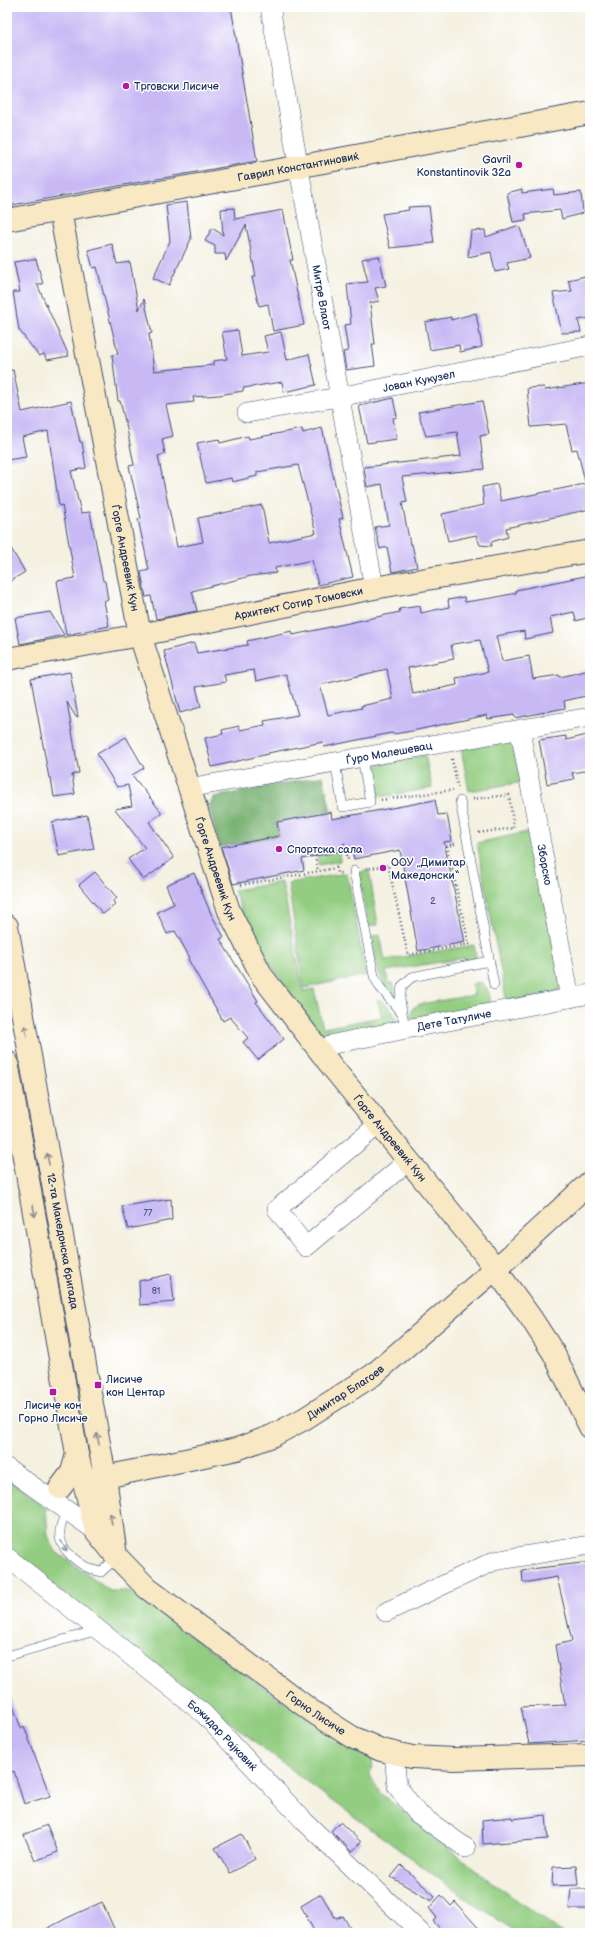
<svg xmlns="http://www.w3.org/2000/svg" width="597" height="1940" font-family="'Balsamiq Sans',sans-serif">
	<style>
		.green { fill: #93cd81; stroke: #577e70 }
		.forest { fill: #76b06f; stroke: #487066 }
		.building { fill: #c8b9f4; fill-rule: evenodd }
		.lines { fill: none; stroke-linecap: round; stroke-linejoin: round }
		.lane-casing { stroke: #3c4c72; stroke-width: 10 }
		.street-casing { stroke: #3c4c72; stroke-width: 20 }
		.secondary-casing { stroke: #3c4c72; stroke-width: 24 }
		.path { stroke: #3c4c72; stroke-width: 2.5; stroke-dasharray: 1 3; stroke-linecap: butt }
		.lane { stroke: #fff; stroke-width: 9 }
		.street { stroke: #fff; stroke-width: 19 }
		.secondary { stroke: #f8e8c3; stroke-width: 22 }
		.oneway { stroke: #8a8c90 }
		.oneway2 { stroke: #8d97ae }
		.poi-dot { fill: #b5179e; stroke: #fff; stroke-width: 1.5 }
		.labels { text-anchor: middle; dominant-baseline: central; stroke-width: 3; stroke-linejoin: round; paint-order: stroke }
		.number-label { font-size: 9px; fill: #465284 }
		.poi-label { font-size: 11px; fill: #1b2f5e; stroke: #fff; text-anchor: start }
		.street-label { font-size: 11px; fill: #1b2f5e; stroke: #fff }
	</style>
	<rect width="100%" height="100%" fill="#fff"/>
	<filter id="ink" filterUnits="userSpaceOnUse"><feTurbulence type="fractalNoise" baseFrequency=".025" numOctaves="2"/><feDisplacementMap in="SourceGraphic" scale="8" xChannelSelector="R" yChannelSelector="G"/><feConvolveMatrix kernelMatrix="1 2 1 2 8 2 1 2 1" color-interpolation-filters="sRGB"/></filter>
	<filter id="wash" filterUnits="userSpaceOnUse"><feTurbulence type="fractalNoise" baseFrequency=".012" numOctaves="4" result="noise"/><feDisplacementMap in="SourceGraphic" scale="16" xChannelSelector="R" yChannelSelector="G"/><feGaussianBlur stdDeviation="0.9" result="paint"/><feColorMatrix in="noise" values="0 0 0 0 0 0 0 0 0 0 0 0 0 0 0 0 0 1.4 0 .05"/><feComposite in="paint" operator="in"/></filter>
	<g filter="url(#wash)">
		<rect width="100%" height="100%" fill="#f4f1e1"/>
		<!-- green -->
		<g class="green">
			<polygon points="500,739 511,741 517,750 523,782 469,791 461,748"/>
			<polygon points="425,755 432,788 378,797 373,766"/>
			<polygon points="532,831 561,986 558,991 507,1004 477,843"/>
			<polygon points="339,851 340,861 319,865 317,856"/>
			<polygon points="369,870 378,925 368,926 359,873"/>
			<polygon points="347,873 366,975 304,988 288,883"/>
			<path d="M282,882L303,991L314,989L323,1028L382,1017L377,1000L380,999L389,1007L401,1024L331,1037L321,1033C286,989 252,944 234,890Z"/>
			<path d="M380,935L385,960L474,945L476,957L468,968L465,958L386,971L388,983H393L398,1001C377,984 376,961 372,936Z"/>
			<path d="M480,982C490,988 490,996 491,1006L411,1022L410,1015L413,1008L420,1004L474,995L471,984Z"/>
			<polygon points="7,1478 46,1508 48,1536 56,1552 110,1591 128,1591 280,1699 350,1747 373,1759 370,1775 380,1793 486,1878 563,1933 518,1933 464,1897 311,1785 7,1550"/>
		</g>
		<!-- forest -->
		<polygon class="forest" points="323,776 331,812 277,822 279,836 219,847 209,806 214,797"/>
		<g id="blocks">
			<!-- building -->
			<g class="building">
				<polygon points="7,7 231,7 257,161 7,206"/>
				<polygon points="522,189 522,193 553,189 554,195 581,192 583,213 562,219 560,210 525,214 526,220 513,222 507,193"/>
				<polygon points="187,202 191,239 169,285 153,278 170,241 166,205"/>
				<polygon points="429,206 434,243 390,248 382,214 409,210 408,207"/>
				<polygon points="234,208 235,219 283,210 293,260 290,260 304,325 273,331 268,304 259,306 252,277 256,277 246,225 226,261 225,254 215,254 215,246 205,241 212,228 223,235 221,209"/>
				<polygon points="519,225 530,258 507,263 509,269 495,272 491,252 468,257 471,231 485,230 486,237"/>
				<polygon points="112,244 117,264 130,262 139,310 144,299 152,333 149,334 154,371 213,365 213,361 227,359 222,332 238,330 242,356 268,352 264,336 281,332 287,360 309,354 316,385 284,392 282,382 243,388 243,391 219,395 193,397 194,402 166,405 173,436 162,439 165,454 158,456 177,547 203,542 198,518 262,505 269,543 316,533 298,465 257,472 257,476 232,482 231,478 206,483 197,443 219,439 220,443 248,436 249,439 302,429 303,433 322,428 343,518 339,519 353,577 318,585 312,560 275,568 276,573 251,576 192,591 197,611 156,619 151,596 146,597 141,572 149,570 138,519 141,518 129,466 134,465 127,429 120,401 118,401 112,355 118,354 97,267 93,268 88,250"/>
				<polygon points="379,256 386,286 375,288 379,301 370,303 375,344 372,344 375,366 346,370 343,352 348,351 344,325 351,324 347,284 368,282 362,259"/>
				<polygon points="36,259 43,284 37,284 69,356 47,360 44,354 39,356 19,330 13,292 20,292 14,262"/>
				<polygon points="590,275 590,318 578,320 581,332 562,333 553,293 572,291 568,280"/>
				<polygon points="476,313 482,347 460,352 459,345 430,350 425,322 451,317 451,320"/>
				<polygon points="13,370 22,412 71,401 80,442 82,442 86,468 71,471 81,513 90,512 103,581 105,581 108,600 104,601 109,626 66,635 57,581 75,578 62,505 59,506 48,431 22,437 26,457 7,460 7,371"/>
				<polygon points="590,383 590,481 585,481 577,449 572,450 566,424 531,427 527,388 544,387 545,390"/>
				<polygon points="393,398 397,417 393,418 397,439 367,443 359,406"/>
				<polygon points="482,401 489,434 480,436 484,469 402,477 407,502 402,503 410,544 412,544 417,567 392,572 387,547 380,549 375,527 389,525 382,484 367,487 364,467 461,456 457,432 426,436 418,412"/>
				<polygon points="590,483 590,509 506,528 508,537 491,542 492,546 480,545 476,535 448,541 442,514 484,505 482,487 497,484 501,501"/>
				<polygon points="7,542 25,572 7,583"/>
				<path d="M590,575V617L576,621L574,612L550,617L553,633L525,639L524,631L496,636L502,661L529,656L533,679L559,675L560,677L590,670V695L564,701L565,708L515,718L514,715L488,719L487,715L412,731L394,734L391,733L324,747L323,742L268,753V754L212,767L205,738L223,734L222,730L239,726L240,730L265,725L264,721L298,715L286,674L256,681L254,670L224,675L226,682L196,687L201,707L180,713L164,651L194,643L197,653L248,645L247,641L292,631L293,635L400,612L399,609L420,606L421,613L449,607L448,600L464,597L465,602L492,598L516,593V590ZM480,640L488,672L456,678L457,685L413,694L408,668L454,659L451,645L453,644ZM387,669L393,699L361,706L362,708L328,715L320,685Z"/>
				<polygon points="50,612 64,635 20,644 15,618"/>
				<polygon points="70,672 78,717 76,717 67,702 79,773 72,775 75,794 54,797 51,778 49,778 31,679"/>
				<polygon points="587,735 590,750 590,770 572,773 574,779 547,784 539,740 566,736 566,740"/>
				<polygon points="126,737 144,768 132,775 162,813 149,822 174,858 143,880 128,859 145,848 115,809 132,806 128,785 117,787 97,754"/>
				<polygon points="435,800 438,815 447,814 452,841 444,842 465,942 418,951 400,850 354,859 352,849 315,856 302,859 304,870 233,884 221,847 279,836 277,822 331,812 332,819"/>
				<polygon points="87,815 94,849 59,856 52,822"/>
				<polygon points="95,872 117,898 113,901 115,905 103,914 79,885"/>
				<polygon points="194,873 211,914 224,937 220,939 258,1001 256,1002 284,1039 258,1060 243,1042 248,1038 230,1017 223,1021 188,959 190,958 175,931 167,934 157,912 174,904 166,885"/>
				<polygon points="171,1199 172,1220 128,1229 122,1206"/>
				<polygon points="171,1274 174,1302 140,1305 139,1281"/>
				<polygon points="590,1562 590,1740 529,1744 521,1707 565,1705 555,1645 572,1641 557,1577 523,1583 522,1570"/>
				<polygon points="7,1695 9,1695 21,1728 24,1726 50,1796 24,1804 14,1771 10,1773 7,1766"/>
				<polygon points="546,1815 548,1839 483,1844 482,1820 512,1817 512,1819"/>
				<polygon points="340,1822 361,1842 352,1852 331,1831"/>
				<polygon points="47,1825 58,1852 35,1861 24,1835"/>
				<polygon points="242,1834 255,1859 230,1873 215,1848"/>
				<polygon points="401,1865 435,1896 431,1901 391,1877"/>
				<polygon points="576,1866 578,1885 552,1886 553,1867"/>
				<polygon points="571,1889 590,1889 590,1909 569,1909"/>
				<polygon points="321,1894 336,1919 343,1916 353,1933 311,1933 314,1931 301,1906"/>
				<polygon points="441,1895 451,1906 455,1902 483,1933 444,1933 433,1921 437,1918 429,1908"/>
				<polygon points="102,1902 116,1933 39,1933 67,1918"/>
			</g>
		</g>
	</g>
	<g filter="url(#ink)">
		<use href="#blocks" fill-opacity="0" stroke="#3c4c72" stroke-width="1"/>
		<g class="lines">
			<!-- lane casing -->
			<g class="lane-casing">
				<g id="lane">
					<polyline points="335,763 343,807 370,802 362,758"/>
					<polyline points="460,801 494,985"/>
					<polyline points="354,871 374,976 379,986 402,1014 406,1029"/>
					<polyline points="402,1012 400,999 402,986 412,977 489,961"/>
					<path d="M67,1509C65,1516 61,1523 60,1530C57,1551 84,1569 101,1572L117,1557"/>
					<polyline points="7,1656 98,1630"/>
				</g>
			</g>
			<!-- street casing -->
			<g class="street-casing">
				<g id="street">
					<path id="s1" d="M270,7L374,588"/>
					<path id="s2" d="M247,413L339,397L590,346"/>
					<path id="s3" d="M520,731L570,998"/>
					<path id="s4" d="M188,788L590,717"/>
					<path id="s5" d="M319,1051L334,1044L406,1029L590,994"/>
					<polyline points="379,1124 277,1209 306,1247 408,1161"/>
					<polyline points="7,1468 96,1531"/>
					<path id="s6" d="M7,1557L204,1714L304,1821L421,1933"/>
					<polyline points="386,1612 494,1561 590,1545"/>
					<polyline points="394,1753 397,1786 417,1813 466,1848"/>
				</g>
			</g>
			<!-- secondary casing -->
			<g class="secondary-casing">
				<g id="secondary">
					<path id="s7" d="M60,211L140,635L229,911L262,976L333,1068L483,1252L531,1318L553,1352L590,1427"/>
					<path id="s8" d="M7,220L590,113"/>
					<path id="s9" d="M7,659L140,635L374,588L590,551"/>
					<path id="s10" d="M7,926L105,1477L116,1556"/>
					<path id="s11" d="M7,1062L77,1454L96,1531L117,1557L147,1588L313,1712L352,1737L381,1750L412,1757L454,1759L590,1755"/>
					<path id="s12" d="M91,1480L237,1449L272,1436L304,1419L373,1375L509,1257L590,1182"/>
					<polyline points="60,1488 72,1472 77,1454"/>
				</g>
			</g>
			<!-- path -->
			<g class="path">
				<polyline points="452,759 458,789"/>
				<polyline points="473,799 509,795 514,828 477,833"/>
				<polyline points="381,800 453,790"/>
				<polyline points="344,843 348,860"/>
				<polyline points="315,856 318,871"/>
				<polyline points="366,869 388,865 408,955 469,944 447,846 455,844"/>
				<polyline points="241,885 336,868 337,873 341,873"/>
			</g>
			<!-- lane -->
			<use href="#lane" class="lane"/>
			<!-- street -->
			<use href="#street" class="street"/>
			<!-- secondary -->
			<use href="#secondary" class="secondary"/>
		</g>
		<!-- one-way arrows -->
		<defs><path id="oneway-shaft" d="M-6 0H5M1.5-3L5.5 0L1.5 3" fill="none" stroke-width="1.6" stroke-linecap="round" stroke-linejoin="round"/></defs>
		<g class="oneway">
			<use href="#oneway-shaft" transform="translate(26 1031) rotate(-100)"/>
			<use href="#oneway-shaft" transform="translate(48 1159) rotate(-100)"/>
			<use href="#oneway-shaft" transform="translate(34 1211) rotate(80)"/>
			<use href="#oneway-shaft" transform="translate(98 1439) rotate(-100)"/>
			<use href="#oneway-shaft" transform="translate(111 1519) rotate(-98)"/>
		</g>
		<use class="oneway2" href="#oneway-shaft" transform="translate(64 1546) rotate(60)"/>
	</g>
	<!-- markers -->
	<g class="poi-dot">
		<circle cx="126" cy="86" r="4"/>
		<circle cx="519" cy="165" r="4"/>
		<circle cx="279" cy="849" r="4"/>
		<circle cx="383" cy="868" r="4"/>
		<rect x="94" y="1381" width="8" height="8" rx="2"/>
		<rect x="49" y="1388" width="8" height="8" rx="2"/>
	</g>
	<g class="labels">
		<!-- number labels -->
		<g class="number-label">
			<text x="433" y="901">2</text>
			<text x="148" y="1213">77</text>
			<text x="156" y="1291">81</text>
		</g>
		<!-- poi labels -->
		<g class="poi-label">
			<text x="134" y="86">Трговски Лисиче</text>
			<text x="511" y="159" text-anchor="end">Gavril<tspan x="511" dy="13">Konstantinovik 32a</tspan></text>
			<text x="287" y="849">Спортска сала</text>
			<text x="391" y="862">ООУ „Димитар<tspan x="391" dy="13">Македонски“</tspan></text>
			<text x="106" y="1379">Лисиче<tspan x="106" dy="13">кон Центар</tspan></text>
			<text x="53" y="1405" text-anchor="middle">Лисиче кон<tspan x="53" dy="13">Горно Лисиче</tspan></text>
		</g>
		<!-- street labels -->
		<g class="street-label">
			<text stroke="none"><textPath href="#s8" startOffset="296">Гаврил Константиновиќ</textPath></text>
			<text stroke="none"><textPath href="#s1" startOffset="295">Митре Влаот</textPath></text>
			<text stroke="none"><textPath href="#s2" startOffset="175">Јован Кукузел</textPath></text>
			<text stroke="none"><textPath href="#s7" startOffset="353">Ѓорге Андреевиќ Кун</textPath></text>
			<text stroke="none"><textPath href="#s9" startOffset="297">Архитект Сотир Томовски</textPath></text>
			<text stroke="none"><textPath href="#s4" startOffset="204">Ѓуро Малешевац</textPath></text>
			<text stroke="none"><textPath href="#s3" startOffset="136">Зборско</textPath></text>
			<text stroke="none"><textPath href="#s7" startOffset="677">Ѓорге Андреевиќ Кун</textPath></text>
			<text stroke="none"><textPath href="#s5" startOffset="139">Дете Татуличе</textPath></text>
			<text stroke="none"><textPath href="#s7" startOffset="1001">Ѓорге Андреевиќ Кун</textPath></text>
			<text stroke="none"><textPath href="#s10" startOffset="320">12-та Македонска бригада</textPath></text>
			<text stroke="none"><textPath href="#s12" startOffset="272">Димитар Благоев</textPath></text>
			<text stroke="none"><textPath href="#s11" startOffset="764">Горно Лисиче</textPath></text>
			<text stroke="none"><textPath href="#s6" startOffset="280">Божидар Рајковиќ</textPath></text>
		</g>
	</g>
	<!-- margin -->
	<rect width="597" height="1940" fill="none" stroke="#fff" stroke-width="24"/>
</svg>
